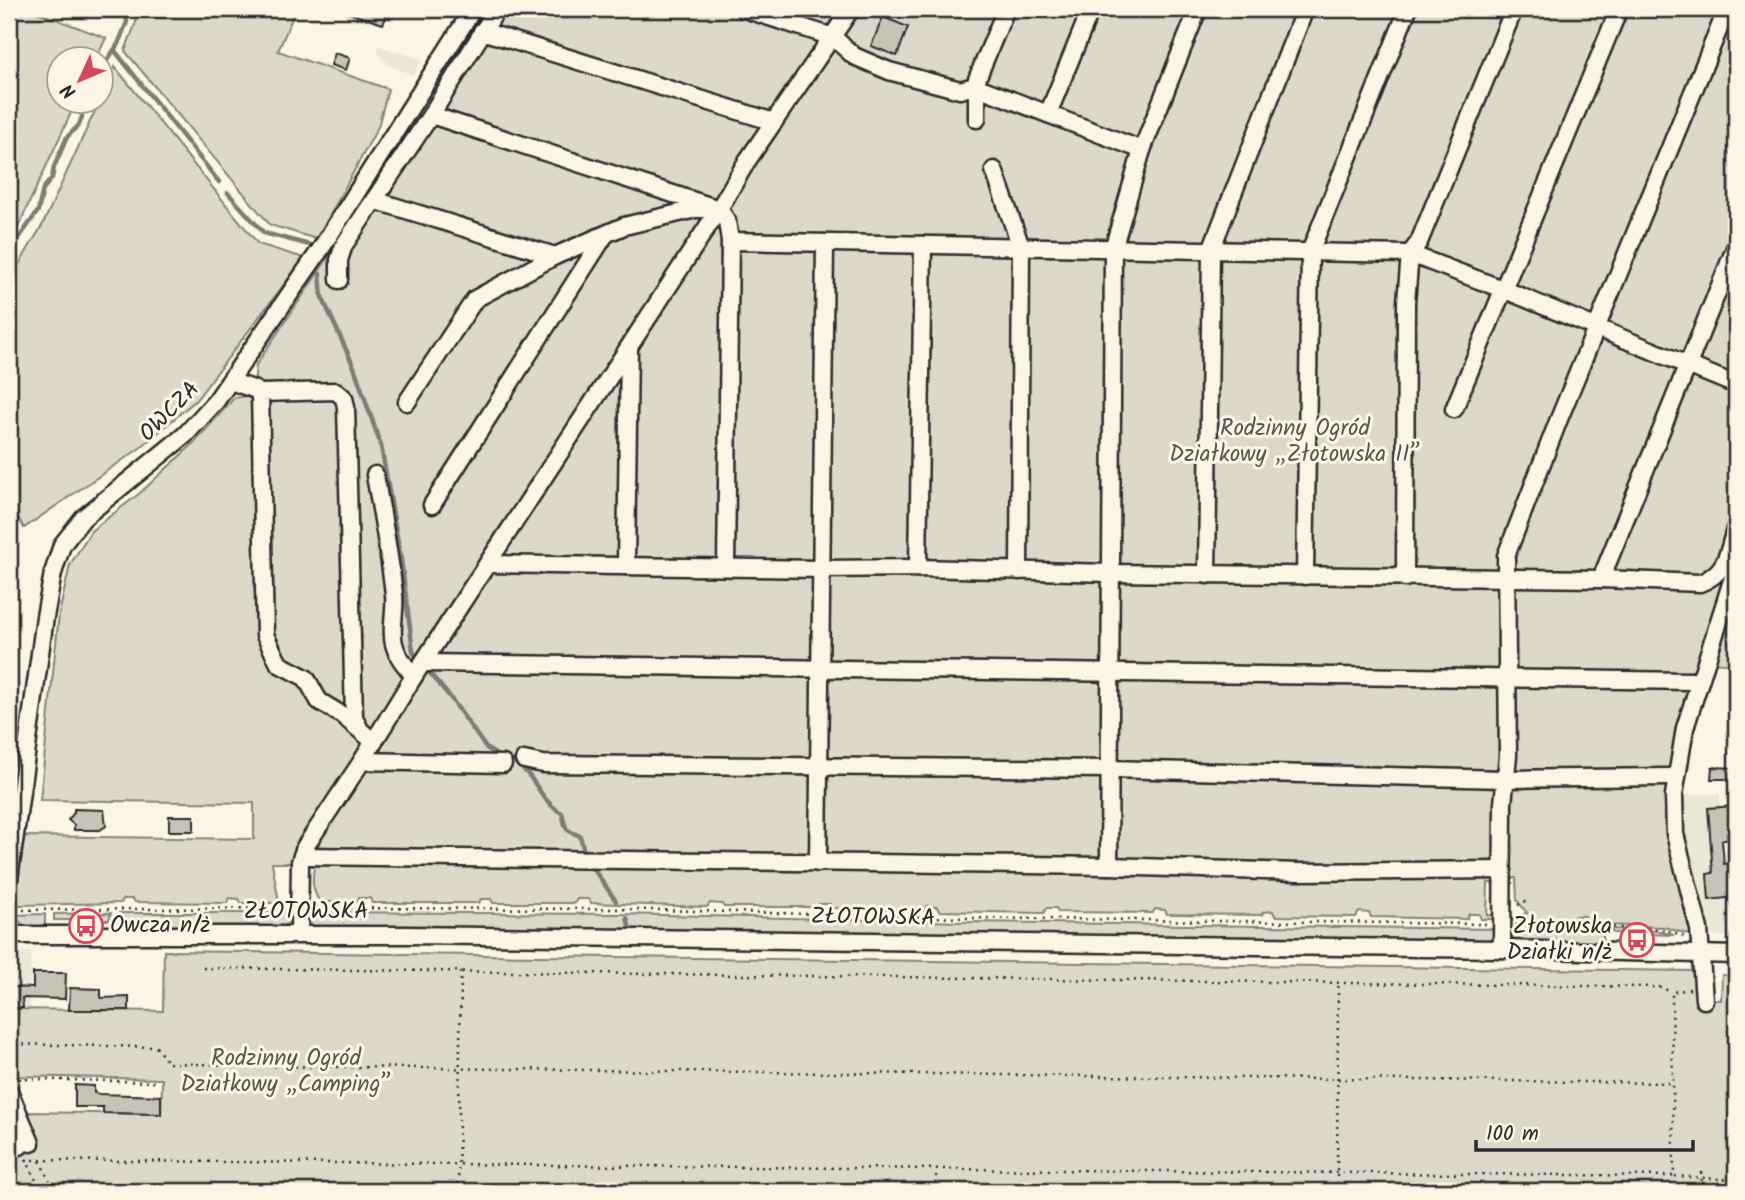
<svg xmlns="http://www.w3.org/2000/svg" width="1745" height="1200" font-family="Kalam,sans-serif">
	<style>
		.built { fill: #ece6d7 }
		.green { fill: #ded8ca; stroke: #84827a; stroke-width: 2 }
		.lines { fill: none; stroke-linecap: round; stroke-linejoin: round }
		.stream { stroke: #7d7b74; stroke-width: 4.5 }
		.building { fill: #c8c3b7; stroke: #2b2b2b; stroke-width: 2 }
		.minor-casing { stroke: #2b2b2b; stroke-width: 21 }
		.path { stroke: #2b2b2b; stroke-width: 2.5; stroke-dasharray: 2 5; stroke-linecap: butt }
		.minor { stroke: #fcf5e5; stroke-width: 16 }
		.labels { text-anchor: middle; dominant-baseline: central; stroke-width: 6; stroke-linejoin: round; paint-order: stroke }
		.street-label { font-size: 23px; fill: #2b2b2b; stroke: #fcf5e5 }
		.park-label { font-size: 23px; fill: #585653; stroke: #fcf5e5 }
		.poi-label { font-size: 23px; fill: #2b2b2b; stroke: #fcf5e5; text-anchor: start }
	</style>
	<rect width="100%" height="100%" fill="#fcf5e5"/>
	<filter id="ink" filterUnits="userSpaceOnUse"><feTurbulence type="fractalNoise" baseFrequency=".0143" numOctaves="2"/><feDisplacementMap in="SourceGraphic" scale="14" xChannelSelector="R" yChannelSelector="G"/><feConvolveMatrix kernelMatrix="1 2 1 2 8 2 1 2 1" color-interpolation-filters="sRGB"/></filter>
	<g filter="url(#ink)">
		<!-- built -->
		<g class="built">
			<polygon points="379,46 423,60 413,75 390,66 377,52"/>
			<polygon points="1683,794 1720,794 1720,807 1725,817 1727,840 1722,841 1724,863 1736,863 1736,936 1711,936 1680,828"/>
			<polygon points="9,952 31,952 30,1010 9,1009"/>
		</g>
		<!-- green -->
		<g class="green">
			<polygon points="9,9 29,9 106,38 96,59 60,60 60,102 76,102 12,240 9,240"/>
			<polygon points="141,9 296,9 278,51 388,89 378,127 317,239 270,225 125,51"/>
			<path d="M488,9H1736V543L1678,725L1666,796L1665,829L1686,915L1694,936L1664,927L1603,925L1597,920H1587L1585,916H1575L1573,921L1508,920L1527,913L1517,900L1516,878H1499L1498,883H1488L1487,915L1498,916V919H1481L1479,914H1469L1467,919L1371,917L1369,913L1359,912L1356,917L1275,916L1273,911L1263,912L1262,915L1167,914L1165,910L1155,909L1153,913L1058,912L1056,908H1046L1044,913L939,911L937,907L927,906L924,911L832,908L830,904H819L818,907H724L722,904L710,903L707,907L591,903L589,899H577L575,903H493L491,899H481L479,903H372L370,898H359L357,902H320C311,889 312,878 315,863H272L279,903H241L239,899L229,898L227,903L135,902L133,899H123L121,903L18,905V902H12L21,836L254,839V803L40,800L59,614L70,565L91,531L140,493L194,443L234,398L253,395L256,365L371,194Z"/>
			<polygon points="115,67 258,244 304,258 196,400 140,448 24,528 9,502 9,281 43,224 99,102 102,102 102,96"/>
			<polygon points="1736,593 1736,664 1713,662"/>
			<polygon points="305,912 617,914 966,922 1498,929 1494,938 1486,942 318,928 309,923"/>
			<polygon points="111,913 109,920 54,920 54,914"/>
			<polygon points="119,913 293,913 290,922 281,928 119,926"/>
			<polygon points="45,914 45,927 24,926 14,915"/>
			<polygon points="1508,929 1598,929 1603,933 1603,944 1519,942 1511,938"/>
			<polygon points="1608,929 1658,931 1674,935 1614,933"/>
			<polygon points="164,951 1696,971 1697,999 1721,1000 1722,975 1736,976 1736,1191 9,1191 9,1146 11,1149 36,1141 24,1112 161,1114 162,1079 9,1076 9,1009 163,1011"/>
		</g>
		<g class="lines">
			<!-- stream -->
			<g class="stream">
				<polyline points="115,51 219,182"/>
				<polyline points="102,68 118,44 127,22 126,9"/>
				<polyline points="228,193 264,233 310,245"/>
				<polyline points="9,260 19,238 38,211 43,189 52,178 54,167 67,137 79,125 82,117 80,102"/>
				<polyline points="320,274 322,297 354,367 381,446 399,548"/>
				<polyline points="400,552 413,651 417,660"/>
				<polyline points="428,671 450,697 486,748 501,758 515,761"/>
				<path d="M520,766C537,780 542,803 562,813C567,829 562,829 580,836L585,855"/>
				<polyline points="592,867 616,901"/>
				<polyline points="627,918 629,925"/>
			</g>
		</g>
		<!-- building -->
		<g class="building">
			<polygon points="342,9 390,9 383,24 342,11"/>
			<polygon points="883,17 908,27 897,56 871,46"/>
			<polygon points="335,53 350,58 346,70 331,65"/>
			<polygon points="1712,767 1736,768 1736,779 1711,779"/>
			<polygon points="1736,806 1736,833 1727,833 1727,840 1722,840 1724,864 1734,863 1736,897 1709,900 1707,874 1713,873 1708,808"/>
			<polygon points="74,809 104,810 106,826 100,830 74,830 74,825 68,820 74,813"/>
			<rect x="169" y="816" width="25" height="15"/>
			<polygon points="33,973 66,973 65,999 22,998 23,1008 9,1008 9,987 33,988"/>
			<polygon points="70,988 101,989 101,998 129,997 129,1010 69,1010"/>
			<polygon points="75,1085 94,1086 94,1093 99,1094 161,1096 161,1114 103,1113 103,1107 75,1107"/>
		</g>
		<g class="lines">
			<!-- minor casing -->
			<g class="minor-casing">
				<g id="minor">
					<polyline points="744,9 833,37 854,56 889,71 960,90 975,86 1142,150"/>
					<polyline points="482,31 774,122"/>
					<polyline points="1048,114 1091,9"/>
					<polyline points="431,115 719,209 727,221 730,241 726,567"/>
					<polyline points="977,119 977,79 1006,9"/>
					<polyline points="994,170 1021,247 1019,571"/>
					<polyline points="374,200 555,256"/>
					<polyline points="730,241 1410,254 1505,290 1736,385"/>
					<polyline points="339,280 339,260 344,245 431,115 497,9"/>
					<path d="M231,380C241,387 251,386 260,393"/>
					<polyline points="407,402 475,299 555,256 624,226 696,209 709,209"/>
					<polyline points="1454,409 1619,9"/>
					<path d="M375,475C382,515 390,555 394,595C396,611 390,628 394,644C397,657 406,666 414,676"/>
					<polyline points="432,505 605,235"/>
					<path d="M489,564L821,569L918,568L1110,573L1601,579L1700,583C1728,572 1728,552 1736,526"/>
					<polyline points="626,566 629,348"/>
					<polyline points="918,568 923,245"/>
					<polyline points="1207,575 1211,250 1305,9"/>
					<polyline points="1305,576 1310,252 1408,9"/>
					<polyline points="1405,578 1406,302 1410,254 1419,242 1514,9"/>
					<polyline points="1601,579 1736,246"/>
					<polyline points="424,663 1692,681"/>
					<polyline points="360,730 342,715 319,701 306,678 279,664 265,635 260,393 336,391 344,398 346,407 354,717 360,730 374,742"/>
					<polyline points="524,760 543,764 1109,769 1504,779 1669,777"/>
					<polyline points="362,761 503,764"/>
					<polyline points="302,856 1109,866 1298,872 1503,870"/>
					<polyline points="818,863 825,243"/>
					<polyline points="1109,866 1113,249 1142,150 1198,9"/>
					<polyline points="9,879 45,617 53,573 62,545 83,518 185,435 216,401 320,250 473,9"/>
					<polyline points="299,934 300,862 305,847 362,761 414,676 719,209 747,161 851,9"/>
					<polyline points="9,935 408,935 1502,949 1736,955"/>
					<polyline points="1502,949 1503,803 1508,756 1506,556 1559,419 1727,9"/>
					<polyline points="1704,1000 1699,929 1675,834 1674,795 1685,728 1736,568"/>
					<polyline points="9,1091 31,1143"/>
					<polyline points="9,1122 20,1146"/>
				</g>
			</g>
			<!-- path -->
			<g class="path">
				<polyline points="1518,905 1527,901"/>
				<polyline points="315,908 617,909 966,918 1487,924"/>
				<polyline points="9,910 284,908"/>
				<path d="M1515,925H1598C1627,932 1657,923 1685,937"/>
				<polyline points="203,968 1659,987 1672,992"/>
				<polyline points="1690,989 1672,992 1674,1176 1736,1180"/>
				<polyline points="9,1044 156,1047 168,1063 260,1066 1673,1083"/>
				<polyline points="19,1079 156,1082"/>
				<polyline points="26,1159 41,1191"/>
				<polyline points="26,1160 1674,1176"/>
				<polyline points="40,1161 54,1191"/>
				<polyline points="1701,1172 1702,1191"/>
				<polyline points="458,1191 461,970"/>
				<polyline points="936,1191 936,1170"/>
				<polyline points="1337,1191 1338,983"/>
			</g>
			<!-- minor -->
			<use href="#minor" class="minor"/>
		</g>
	</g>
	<!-- icons -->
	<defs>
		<g id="bus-ring" transform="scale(1.75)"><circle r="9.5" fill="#fcf5e5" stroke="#d1495b" stroke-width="1.5"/><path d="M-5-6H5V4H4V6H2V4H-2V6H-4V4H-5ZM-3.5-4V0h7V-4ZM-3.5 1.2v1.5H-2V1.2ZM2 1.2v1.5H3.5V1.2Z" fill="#d1495b"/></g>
	</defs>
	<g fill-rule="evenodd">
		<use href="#bus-ring" x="86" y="926"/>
		<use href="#bus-ring" x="1637" y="940"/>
	</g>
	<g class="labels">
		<!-- street labels -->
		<g class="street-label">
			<text transform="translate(170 412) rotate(-45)">OWCZA</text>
			<text x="306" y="912">ZŁOTOWSKA</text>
			<text transform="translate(873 918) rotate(1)">ZŁOTOWSKA</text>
		</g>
		<!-- park labels -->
		<g class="park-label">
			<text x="1295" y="429">Rodzinny Ogród<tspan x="1295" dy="26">Działkowy „Złotowska II”</tspan></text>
			<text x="286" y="1059">Rodzinny Ogród<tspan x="286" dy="26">Działkowy „Camping”</tspan></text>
		</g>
		<!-- poi labels -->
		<g class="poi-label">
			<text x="110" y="926">Owcza n/ż</text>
			<text x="1612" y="927" text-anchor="end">Złotowska<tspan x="1612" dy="26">Działki n/ż</tspan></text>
		</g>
	</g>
	<!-- margin -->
	<rect width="1745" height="1200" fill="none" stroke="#fcf5e5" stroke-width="35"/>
	<rect x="18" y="18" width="1710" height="1165" fill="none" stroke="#2b2b2b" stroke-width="2.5" filter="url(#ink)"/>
	<!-- north arrow -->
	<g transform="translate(80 80) rotate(226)"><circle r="33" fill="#fcf5e5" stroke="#a8a49b" stroke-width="2"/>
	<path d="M0-5L12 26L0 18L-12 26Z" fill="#d1495b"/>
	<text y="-10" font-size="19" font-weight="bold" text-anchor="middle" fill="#2b2b2b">N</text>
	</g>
	<!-- scale -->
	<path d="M1476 1140v10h217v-10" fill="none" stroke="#2b2b2b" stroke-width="3.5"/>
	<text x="1486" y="1140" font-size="21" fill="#2b2b2b" stroke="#fcf5e5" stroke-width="5" paint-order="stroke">100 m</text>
</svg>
